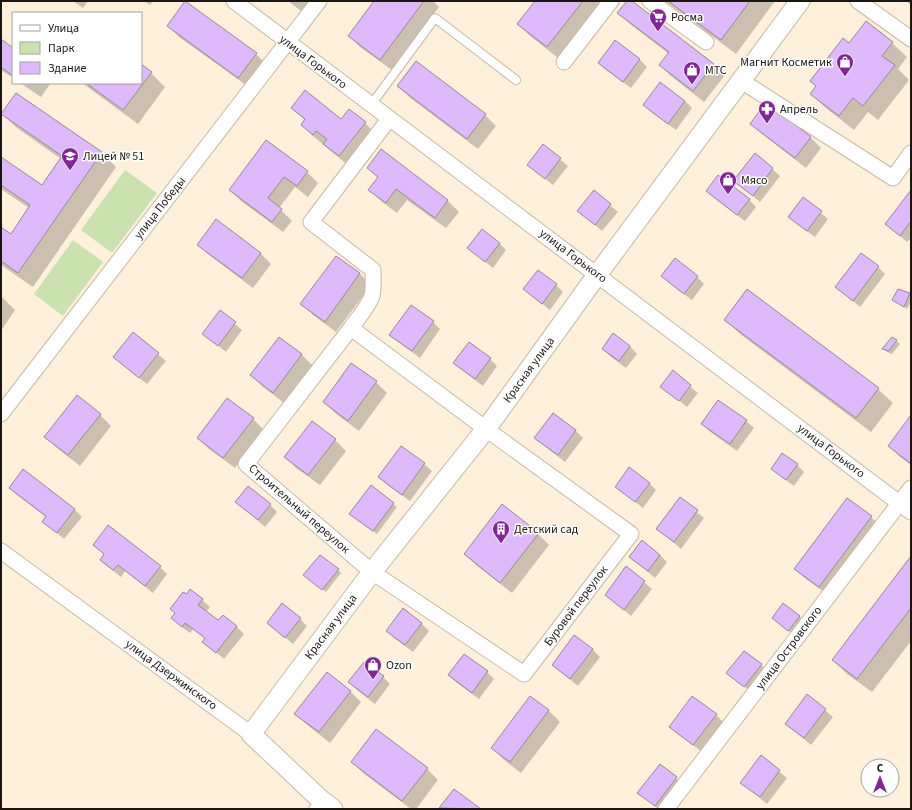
<svg xmlns="http://www.w3.org/2000/svg" width="912" height="810" font-family="'Source Sans 3',sans-serif">
	<style>
		.green { fill: #cbe1b0 }
		.shadow { fill: #0003 }
		.building { fill: #deb9fb; stroke: #93899c }
		.lines { fill: none; stroke-linecap: round; stroke-linejoin: round }
		.service-casing { stroke: #c6b8a4; stroke-width: 10 }
		.minor-casing { stroke: #c6b8a4; stroke-width: 17 }
		.tertiary-casing { stroke: #c6b8a4; stroke-width: 21 }
		.service { stroke: #fff; stroke-width: 8 }
		.minor { stroke: #fff; stroke-width: 15 }
		.tertiary { stroke: #fff; stroke-width: 19 }
		.labels { text-anchor: middle; dominant-baseline: central; stroke-width: 3; stroke-linejoin: round; paint-order: stroke }
		.poi-label { font-size: 12px; fill: #1b160f; stroke: #fff; text-anchor: start }
		.street-label { font-size: 12px; fill: #1b160f; stroke: #fff }
	</style>
	<rect width="100%" height="100%" fill="#fef0db"/>
	<!-- green -->
	<g class="green">
		<polygon points="125,170 157,193 112,253 81,230"/>
		<polygon points="73,240 103,262 63,316 34,294"/>
	</g>
	<!-- shadow -->
	<g class="shadow">
		<polygon points="73,1 88,1 83,8"/>
		<polygon points="144,1 153,1 150,5"/>
		<polygon points="288,1 309,1 301,11"/>
		<polygon points="376,1 433,1 439,7 392,70 360,47 350,36"/>
		<polygon points="536,1 603,1 558,58 529,35 518,24"/>
		<polygon points="628,1 630,1 714,64 725,75 704,102 671,76 660,65 669,54 630,24 619,13"/>
		<polygon points="665,1 775,1 736,54"/>
		<polygon points="906,1 911,1 911,5"/>
		<polygon points="866,22 892,43 907,57 898,69 909,80 878,120 868,112 854,130 826,108 811,94"/>
		<polygon points="168,26 256,54 267,65 250,88 179,37"/>
		<polygon points="1,41 13,49 13,78 1,70"/>
		<polygon points="615,41 640,60 647,67 631,88 606,70 599,63"/>
		<polygon points="141,65 151,73 165,87 138,124 82,83 141,83"/>
		<polygon points="20,83 51,83 41,97"/>
		<polygon points="661,83 685,101 692,108 676,130 651,112 644,105"/>
		<polygon points="398,86 485,115 496,126 478,149 409,97"/>
		<polygon points="292,108 342,120 365,123 376,134 350,167 313,136 302,125 306,121"/>
		<polygon points="2,114 101,152 116,167 33,287 1,265 1,228 11,235 29,208 1,189 1,158 42,186 61,159 17,128"/>
		<polygon points="751,124 810,137 821,148 806,168 762,134"/>
		<polygon points="266,141 307,172 318,183 308,197 295,187 279,208 292,221 283,232 241,201 230,190"/>
		<polygon points="543,145 568,166 553,185 528,165"/>
		<polygon points="381,151 448,201 459,212 446,228 407,200 397,213 381,201 370,190 378,178 368,168"/>
		<polygon points="756,154 780,176 760,202 735,181"/>
		<polygon points="707,191 749,200 756,207 745,221 714,198"/>
		<polygon points="911,191 911,238 907,242 886,224"/>
		<polygon points="594,192 618,212 602,231 578,211"/>
		<polygon points="803,199 828,219 815,237 797,224 790,217"/>
		<polygon points="499,243 506,250 493,268 468,248"/>
		<polygon points="198,244 260,253 271,264 253,288 209,255"/>
		<polygon points="337,257 360,274 371,285 336,332 313,315 302,304"/>
		<polygon points="878,267 885,274 860,307 836,287"/>
		<polygon points="662,276 697,277 704,284 692,300 669,283"/>
		<polygon points="556,285 563,292 550,310 524,289"/>
		<polygon points="899,290 911,295 911,302 907,309 894,300"/>
		<polygon points="747,291 878,389 893,403 871,432 740,334 726,320"/>
		<polygon points="1,296 15,310 1,331"/>
		<polygon points="221,312 242,330 226,352 204,334"/>
		<polygon points="433,322 440,329 420,358 398,342 391,335"/>
		<polygon points="133,333 166,361 147,384 122,364"/>
		<polygon points="279,338 302,355 313,366 284,403 262,386 251,375"/>
		<polygon points="896,341 900,344 892,354 887,352 884,349"/>
		<polygon points="630,346 637,354 626,368 610,356 603,349"/>
		<polygon points="490,359 497,366 483,386 462,370 454,363"/>
		<polygon points="673,372 698,393 687,407 661,386"/>
		<polygon points="376,382 387,393 359,431 335,413 324,402"/>
		<polygon points="718,401 746,421 754,428 737,451 709,431 702,423"/>
		<polygon points="553,414 576,431 583,438 565,462 543,445 535,438"/>
		<polygon points="100,415 111,426 80,466 57,448 46,437"/>
		<polygon points="911,417 911,465 900,457 889,446"/>
		<polygon points="253,419 264,430 235,468 209,449 198,438"/>
		<polygon points="335,440 346,451 320,485 296,468 286,457"/>
		<polygon points="401,447 424,464 432,471 410,501 386,484 379,477"/>
		<polygon points="797,465 804,472 794,486 780,476 772,469"/>
		<polygon points="23,470 75,510 82,517 64,539 43,521 46,517 17,495 10,488"/>
		<polygon points="649,483 656,490 643,508 616,487"/>
		<polygon points="371,486 397,507 377,534 354,517"/>
		<polygon points="680,498 704,518 681,549 657,528"/>
		<polygon points="847,499 871,517 882,528 831,597 806,579 795,569"/>
		<polygon points="237,502 270,505 277,512 265,527"/>
		<polygon points="502,506 538,534 549,545 512,593 476,565 465,554"/>
		<polygon points="94,545 160,567 167,574 153,593 125,571 121,577 108,567 101,560 105,555"/>
		<polygon points="660,555 667,562 655,578 630,557"/>
		<polygon points="911,557 911,641 872,692 847,674 833,660"/>
		<polygon points="627,568 652,589 631,616 606,595"/>
		<polygon points="338,570 341,573 326,592 308,578"/>
		<polygon points="202,600 210,607 206,612 218,622 236,626 244,634 224,659 204,642 206,639 193,629 190,633 179,625"/>
		<polygon points="799,616 806,623 796,637 773,618"/>
		<polygon points="300,619 307,626 293,644 268,623"/>
		<polygon points="422,624 429,631 413,652 394,638 387,630"/>
		<polygon points="575,636 593,650 600,657 578,686 553,665"/>
		<polygon points="761,665 768,672 752,693 728,673"/>
		<polygon points="487,672 494,679 479,699 456,682 449,674"/>
		<polygon points="383,677 390,684 375,704 357,690 349,682"/>
		<polygon points="350,691 361,702 330,743 306,724 295,713"/>
		<polygon points="808,696 833,717 811,745 786,724"/>
		<polygon points="530,697 549,711 560,722 521,773 503,759 492,748"/>
		<polygon points="716,715 723,722 701,751 678,734 670,727"/>
		<polygon points="761,757 787,778 767,804 742,783"/>
		<polygon points="352,762 427,769 438,780 416,809 411,809 363,773"/>
		<polygon points="660,765 684,785 666,809 658,809 639,792"/>
		<polygon points="454,790 479,809 442,809 441,808"/>
	</g>
	<!-- building -->
	<g class="building">
		<polygon points="185,1 257,53 238,78 167,26"/>
		<polygon points="374,1 424,1 380,60 348,36"/>
		<polygon points="535,1 583,1 547,47 517,24"/>
		<polygon points="627,1 632,1 714,64 693,91 659,65 669,52 617,13"/>
		<polygon points="668,1 750,1 721,40"/>
		<polygon points="866,21 893,42 882,56 895,65 863,106 853,98 839,116 810,94 816,86 810,81 843,38 849,43"/>
		<polygon points="1,39 13,48 13,76 1,67"/>
		<polygon points="615,40 640,59 623,82 598,63"/>
		<polygon points="416,61 486,114 467,139 397,86"/>
		<polygon points="141,64 152,72 123,110 86,83 141,83"/>
		<polygon points="660,82 685,101 668,124 643,105"/>
		<polygon points="305,90 341,119 349,109 366,122 339,156 323,144 327,139 316,131 313,135 301,125 305,119 291,108"/>
		<polygon points="16,93 102,152 18,273 1,261 1,227 11,234 30,205 1,185 1,157 42,185 62,156 1,114"/>
		<polygon points="766,102 811,137 795,158 750,124"/>
		<polygon points="266,140 308,171 297,186 284,177 268,198 282,209 272,222 229,190"/>
		<polygon points="543,144 561,158 545,179 527,165"/>
		<polygon points="381,149 448,200 435,218 396,189 386,203 368,190 378,177 367,168"/>
		<polygon points="755,153 773,168 753,196 733,181"/>
		<polygon points="718,175 750,199 737,215 706,191"/>
		<polygon points="594,190 611,204 595,225 577,211"/>
		<polygon points="911,190 911,221 900,236 885,224"/>
		<polygon points="803,197 822,211 807,231 788,217"/>
		<polygon points="216,219 261,253 242,278 197,245"/>
		<polygon points="482,229 500,243 485,262 467,248"/>
		<polygon points="861,253 879,266 853,301 835,287"/>
		<polygon points="336,256 360,273 325,322 300,304"/>
		<polygon points="675,258 698,276 684,294 661,276"/>
		<polygon points="538,270 557,284 542,304 523,289"/>
		<polygon points="747,289 879,388 856,418 724,320"/>
		<polygon points="898,289 910,293 904,307 892,300"/>
		<polygon points="411,305 434,321 412,351 389,335"/>
		<polygon points="220,310 236,322 218,346 202,334"/>
		<polygon points="133,332 159,353 139,378 113,357"/>
		<polygon points="613,333 630,346 619,361 602,349"/>
		<polygon points="279,337 302,354 273,393 250,375"/>
		<polygon points="892,337 897,340 889,351 882,349"/>
		<polygon points="469,342 491,358 475,379 453,363"/>
		<polygon points="351,363 377,381 348,421 323,402"/>
		<polygon points="673,370 691,385 679,401 660,387"/>
		<polygon points="77,395 101,414 68,455 44,437"/>
		<polygon points="227,398 254,418 223,458 197,438"/>
		<polygon points="718,400 747,420 730,444 701,424"/>
		<polygon points="553,413 576,430 558,455 534,438"/>
		<polygon points="911,415 911,462 910,463 888,446"/>
		<polygon points="312,421 336,439 308,475 284,457"/>
		<polygon points="401,446 425,463 402,495 378,477"/>
		<polygon points="782,453 798,464 786,480 771,469"/>
		<polygon points="629,467 650,483 635,502 615,487"/>
		<polygon points="23,469 75,509 57,533 42,522 46,516 9,488"/>
		<polygon points="371,485 394,503 373,531 349,514"/>
		<polygon points="248,486 271,504 258,520 235,502"/>
		<polygon points="680,497 698,510 674,542 656,529"/>
		<polygon points="847,498 872,516 819,587 794,569"/>
		<polygon points="502,504 539,533 500,583 464,554"/>
		<polygon points="108,525 161,566 145,586 118,565 113,570 100,560 104,554 93,545"/>
		<polygon points="642,540 660,555 648,571 629,557"/>
		<polygon points="320,555 339,569 322,590 303,575"/>
		<polygon points="911,556 911,608 857,679 832,660"/>
		<polygon points="626,566 645,581 624,610 605,595"/>
		<polygon points="190,589 203,599 198,605 218,620 223,615 237,626 216,653 202,642 205,638 185,623 182,627 171,618 175,613 170,609 183,592 187,594"/>
		<polygon points="282,603 301,618 285,638 267,623"/>
		<polygon points="783,603 800,616 788,631 772,618"/>
		<polygon points="403,608 422,623 405,645 386,631"/>
		<polygon points="574,635 593,649 570,679 552,665"/>
		<polygon points="744,651 762,664 744,687 726,673"/>
		<polygon points="464,654 488,671 472,693 448,675"/>
		<polygon points="364,662 384,676 368,697 348,682"/>
		<polygon points="327,672 351,691 319,732 294,714"/>
		<polygon points="807,694 826,709 804,738 785,724"/>
		<polygon points="530,696 549,710 510,762 491,748"/>
		<polygon points="692,696 717,714 693,745 669,727"/>
		<polygon points="376,729 428,768 402,801 351,762"/>
		<polygon points="761,755 780,770 760,797 740,783"/>
		<polygon points="660,764 677,777 655,806 637,793"/>
		<polygon points="454,789 481,809 439,808"/>
	</g>
	<g class="lines">
		<!-- service casing -->
		<g class="service-casing">
			<g id="service">
				<polyline points="371,105 435,18 516,80"/>
				<polyline points="313,809 320,799"/>
			</g>
		</g>
		<!-- minor casing -->
		<g class="minor-casing">
			<g id="minor">
				<polyline points="234,1 911,512"/>
				<polyline points="650,1 706,42"/>
				<polyline points="858,1 911,39"/>
				<polyline points="564,62 611,1"/>
				<polyline points="740,80 893,178 911,153"/>
				<path d="M351,328L486,429L631,534L524,674L372,572L246,464L351,328C358,318 368,307 372,296C374,288 373,278 373,270L311,222L389,119"/>
				<polyline points="1,414 319,1"/>
				<polyline points="1,551 251,734"/>
				<polyline points="666,809 911,488"/>
			</g>
		</g>
		<!-- tertiary casing -->
		<g class="tertiary-casing">
			<polyline id="tertiary" points="333,809 320,799 251,734 372,572 486,429 597,275 800,1"/>
		</g>
		<!-- service -->
		<use href="#service" class="service"/>
		<!-- minor -->
		<use href="#minor" class="minor"/>
		<!-- tertiary -->
		<use href="#tertiary" class="tertiary"/>
	</g>
	<!-- icons -->
	<defs>
		<g id="supermarket-pin" transform="scale(0.9)"><path d="M0 17L-7.5 6A9.5 9.5 0 1 1 7.5 6Z" fill="#812794" stroke="#fff"/><path d="M-6-5.5h2.5l.6 2H6L4.5 2H-2.5L-4.4-4H-6ZM-1.5 3.2a1.3 1.3 0 1 0 .1 0ZM3 3.2a1.3 1.3 0 1 0 .1 0Z" fill="#fff"/></g>
		<g id="shop-pin" transform="scale(0.9)"><path d="M0 17L-7.5 6A9.5 9.5 0 1 1 7.5 6Z" fill="#812794" stroke="#fff"/><path d="M-5-2.5h2.3a2.7 3.5 0 0 1 5.4 0H5L5.5 6h-11ZM-1.5-2.5h3a1.5 2.3 0 0 0-3 0Z" fill="#fff"/></g>
		<g id="pharmacy-pin" transform="scale(0.9)"><path d="M0 17L-7.5 6A9.5 9.5 0 1 1 7.5 6Z" fill="#812794" stroke="#fff"/><path d="M-2-6h4v4h4v4h-4v4h-4v-4h-4v-4h4Z" fill="#fff"/></g>
		<g id="university-pin" transform="scale(0.9)"><path d="M0 17L-7.5 6A9.5 9.5 0 1 1 7.5 6Z" fill="#812794" stroke="#fff"/><path d="M0-5L7-2L0 1L-7-2ZM-4 1L0 2.5L4 1V4Q0 6-4 4Z" fill="#fff"/></g>
		<g id="building-pin" transform="scale(0.9)"><path d="M0 17L-7.5 6A9.5 9.5 0 1 1 7.5 6Z" fill="#812794" stroke="#fff"/><path d="M-4-6H4V6H1V3H-1V6H-4ZM-2.5-4.3h1.7v1.8h-1.7ZM.8-4.3h1.7v1.8H.8ZM-2.5-1h1.7V.8h-1.7ZM.8-1h1.7V.8H.8Z" fill="#fff"/></g>
	</defs>
	<g fill-rule="evenodd">
		<use href="#supermarket-pin" x="658" y="17"/>
		<use href="#shop-pin" x="845" y="62"/>
		<use href="#shop-pin" x="692" y="70"/>
		<use href="#pharmacy-pin" x="767" y="109"/>
		<use href="#university-pin" x="70" y="156"/>
		<use href="#shop-pin" x="728" y="180"/>
		<use href="#building-pin" x="501" y="529"/>
		<use href="#shop-pin" x="373" y="665"/>
	</g>
	<g class="labels">
		<!-- poi labels -->
		<g class="poi-label">
			<text x="671" y="17">Росма</text>
			<text x="832" y="62" text-anchor="end">Магнит Косметик</text>
			<text x="705" y="70">МТС</text>
			<text x="780" y="109">Апрель</text>
			<text x="83" y="156">Лицей № 51</text>
			<text x="741" y="180">Мясо</text>
			<text x="514" y="529">Детский сад</text>
			<text x="386" y="665">Ozon</text>
		</g>
		<!-- street labels -->
		<g class="street-label">
			<text transform="translate(313 62) rotate(37)">улица Горького</text>
			<text transform="translate(160 208) rotate(-52)">улица Победы</text>
			<text transform="translate(573 256) rotate(37)">улица Горького</text>
			<text transform="translate(529 370) rotate(-54)">Красная улица</text>
			<text transform="translate(831 451) rotate(37)">улица Горького</text>
			<text transform="translate(299 509) rotate(41)">Строительный переулок</text>
			<text transform="translate(576 606) rotate(-53)">Буровой переулок</text>
			<text transform="translate(331 627) rotate(-53)">Красная улица</text>
			<text transform="translate(789 648) rotate(-53)">улица Островского</text>
			<text transform="translate(171 675) rotate(36)">улица Дзержинского</text>
		</g>
	</g>
	<!-- border -->
	<rect width="912" height="810" fill="none" stroke="#1b160f" stroke-width="4"/>
	<!-- legend -->
	<rect x="12" y="12" width="130" height="72" fill="#ffffff" stroke="#a4a29f"/>
	<rect x="20" y="25" width="20" height="6" fill="#ffffff" stroke="#a4a29f"/>
	<text x="48" y="32" font-size="12" fill="#1b160f">Улица</text>
	<rect x="20" y="42" width="20" height="12" fill="#cbe1b0" stroke="#a4a29f"/>
	<text x="48" y="52" font-size="12" fill="#1b160f">Парк</text>
	<rect x="20" y="62" width="20" height="12" fill="#deb9fb" stroke="#a4a29f"/>
	<text x="48" y="72" font-size="12" fill="#1b160f">Здание</text>
	<!-- north arrow -->
	<g transform="translate(880 778)"><circle r="19" fill="#ffffff" stroke="#a4a29f"/>
	<path d="M0-3L7 15L0 10L-7 15Z" fill="#812794"/>
	<text y="-6" font-size="11" font-weight="bold" text-anchor="middle" fill="#1b160f">С</text>
	</g>
</svg>
